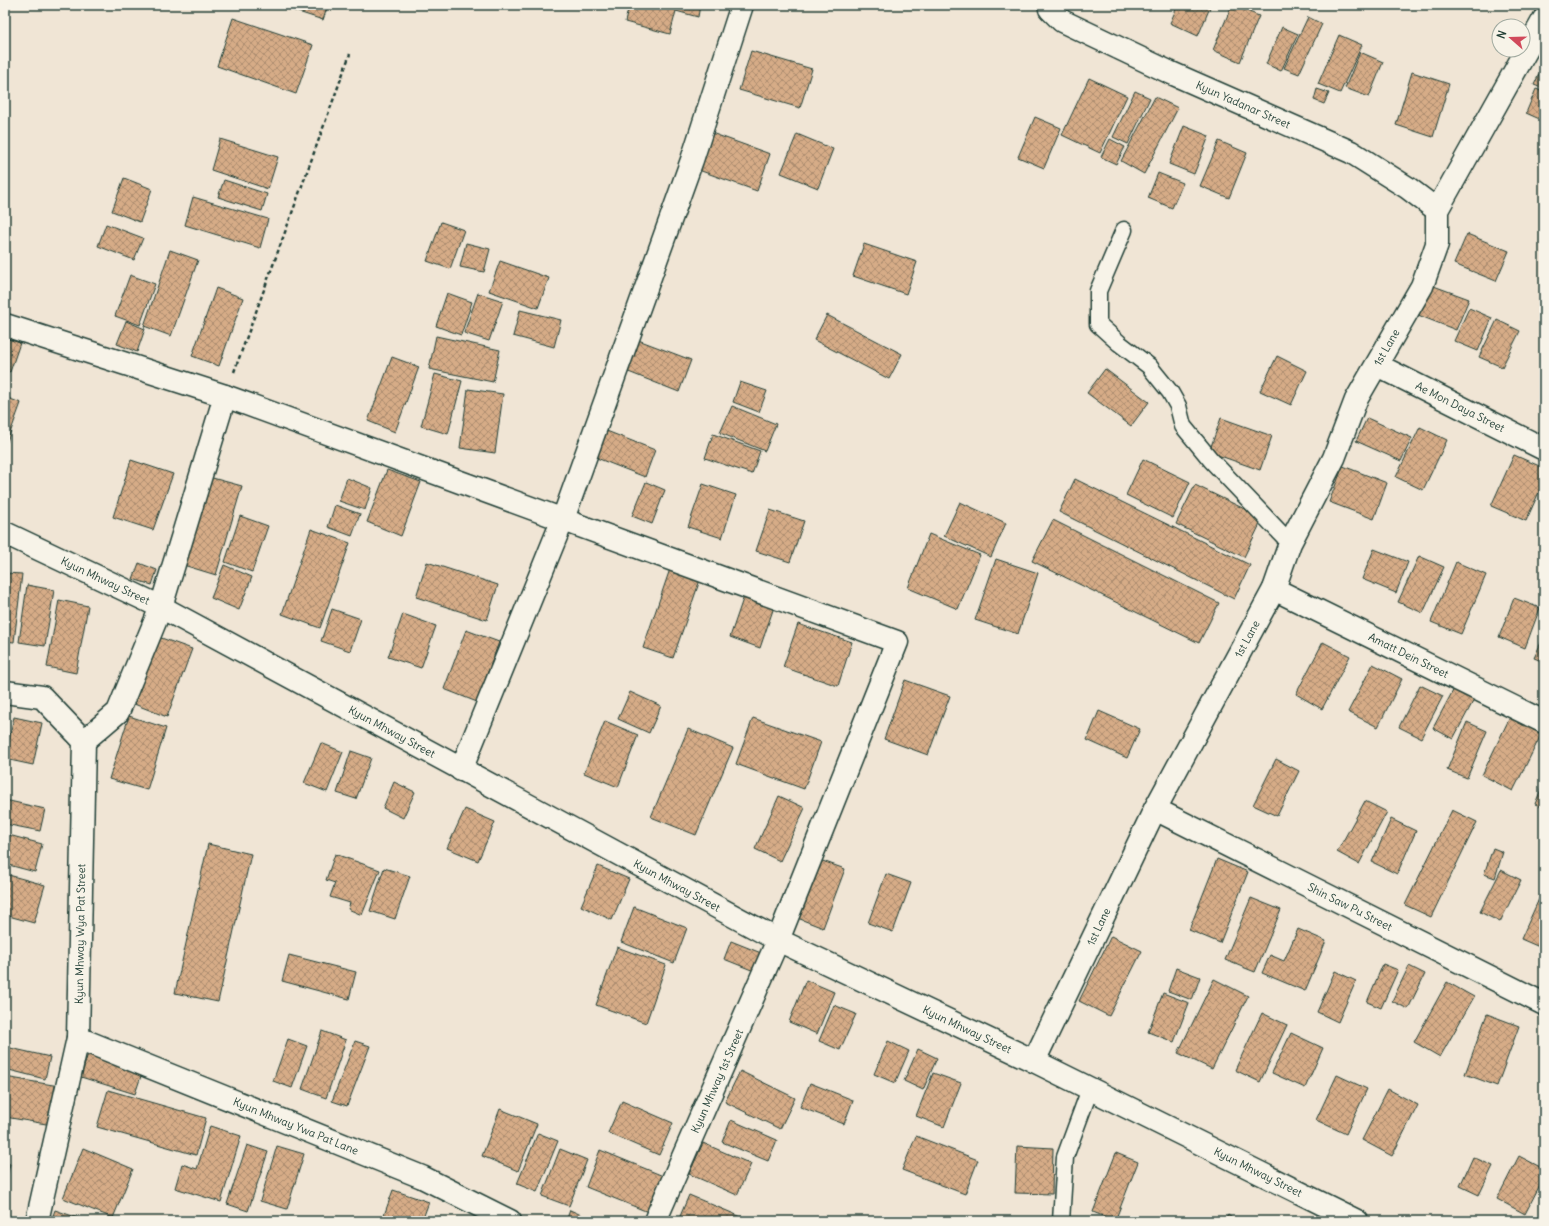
<svg xmlns="http://www.w3.org/2000/svg" width="1549" height="1226" font-family="Delius,sans-serif">
	<style>
		.building { fill: url(#building-cross-hatch); stroke: #1f3d34 }
		.lines { fill: none; stroke-linecap: round; stroke-linejoin: round }
		.lane-casing { stroke: #1f3d34; stroke-width: 19 }
		.street-casing { stroke: #1f3d34; stroke-width: 25 }
		.secondary-casing { stroke: #1f3d34; stroke-width: 25 }
		.path { stroke: #1f3d34; stroke-width: 2.5; stroke-dasharray: 4 3; stroke-linecap: butt }
		.lane { stroke: #f7f3e8; stroke-width: 16 }
		.street { stroke: #f7f3e8; stroke-width: 22 }
		.secondary { stroke: #f7f3e8; stroke-width: 22 }
		.labels { text-anchor: middle; dominant-baseline: central; stroke-width: 3.5; stroke-linejoin: round; paint-order: stroke }
		.street-label { font-size: 11px; fill: #1f3d34; stroke: #f7f3e8 }
	</style>
	<defs>
		<pattern id="building-cross-hatch" width="8" height="8" patternUnits="userSpaceOnUse"><rect width="8" height="8" fill="#d6ac87"/><path d="M0 0l8 8M0 8l8-8" fill="none" stroke="#ad8d6f"/></pattern>
	</defs>
	<rect width="100%" height="100%" fill="#f0e5d5"/>
	<filter id="ink" filterUnits="userSpaceOnUse"><feTurbulence type="fractalNoise" baseFrequency=".025" numOctaves="2"/><feDisplacementMap in="SourceGraphic" scale="8" xChannelSelector="R" yChannelSelector="G"/><feConvolveMatrix kernelMatrix="1 2 1 2 8 2 1 2 1" color-interpolation-filters="sRGB"/></filter>
	<g filter="url(#ink)">
		<!-- building -->
		<g class="building">
			<polygon points="290,5 328,5 323,20 289,9"/>
			<polygon points="629,5 700,5 698,17 676,11 670,34 625,22"/>
			<polygon points="1178,5 1211,5 1198,36 1170,23"/>
			<polygon points="1232,5 1259,16 1240,62 1213,50"/>
			<polygon points="1308,17 1322,24 1299,74 1284,68"/>
			<polygon points="233,18 313,45 296,94 217,66"/>
			<polygon points="1282,27 1298,34 1281,71 1266,64"/>
			<polygon points="1339,35 1362,45 1340,93 1318,84"/>
			<polygon points="751,51 812,69 800,108 739,90"/>
			<polygon points="1360,52 1383,62 1369,97 1345,88"/>
			<polygon points="1543,65 1544,66 1544,89 1534,85"/>
			<polygon points="1412,72 1449,84 1433,137 1396,125"/>
			<polygon points="1089,78 1127,96 1100,153 1062,135"/>
			<polygon points="1317,89 1329,93 1324,104 1314,100"/>
			<polygon points="1536,89 1544,92 1544,121 1526,113"/>
			<polygon points="1135,91 1150,98 1128,144 1113,137"/>
			<polygon points="1155,97 1178,108 1144,174 1121,161"/>
			<polygon points="1035,117 1061,128 1044,168 1018,157"/>
			<polygon points="1184,126 1209,136 1194,174 1169,164"/>
			<polygon points="706,131 770,154 757,191 693,168"/>
			<polygon points="797,134 833,149 818,188 781,173"/>
			<polygon points="220,139 278,157 268,189 211,170"/>
			<polygon points="1110,139 1125,147 1116,164 1101,157"/>
			<polygon points="1219,141 1247,153 1229,198 1200,186"/>
			<polygon points="1158,173 1183,183 1172,208 1148,198"/>
			<polygon points="124,178 152,189 140,222 112,211"/>
			<polygon points="224,180 267,194 262,211 218,197"/>
			<polygon points="193,197 268,219 260,248 185,225"/>
			<polygon points="441,222 464,230 450,269 427,261"/>
			<polygon points="106,224 143,238 134,260 98,246"/>
			<polygon points="1467,234 1509,251 1496,281 1454,264"/>
			<polygon points="466,243 490,249 484,272 460,267"/>
			<polygon points="864,244 917,262 906,294 853,276"/>
			<polygon points="170,250 198,260 171,336 144,326"/>
			<polygon points="500,261 549,278 538,308 489,291"/>
			<polygon points="130,275 155,284 140,325 115,316"/>
			<polygon points="1431,285 1469,299 1456,330 1418,315"/>
			<polygon points="216,288 243,298 219,366 192,356"/>
			<polygon points="447,293 472,302 461,335 436,326"/>
			<polygon points="478,293 503,301 489,341 464,333"/>
			<polygon points="1469,308 1492,318 1478,351 1454,341"/>
			<polygon points="520,310 561,320 554,347 513,336"/>
			<polygon points="827,315 902,354 889,379 814,340"/>
			<polygon points="1497,320 1520,331 1502,367 1479,357"/>
			<polygon points="126,321 145,329 137,352 117,344"/>
			<polygon points="436,336 500,350 493,382 429,369"/>
			<polygon points="5,338 20,343 10,372 5,370"/>
			<polygon points="633,338 691,360 679,392 621,369"/>
			<polygon points="1277,356 1307,371 1291,405 1260,391"/>
			<polygon points="392,357 419,367 395,432 368,421"/>
			<polygon points="1105,369 1149,402 1131,426 1087,393"/>
			<polygon points="435,374 462,381 448,434 421,426"/>
			<polygon points="740,382 767,391 759,412 733,402"/>
			<polygon points="468,389 503,394 495,453 460,448"/>
			<polygon points="5,397 21,403 5,447"/>
			<polygon points="732,406 776,424 765,451 720,433"/>
			<polygon points="1221,418 1272,436 1260,470 1209,452"/>
			<polygon points="1367,418 1412,438 1401,461 1356,441"/>
			<polygon points="1420,427 1447,440 1423,490 1396,477"/>
			<polygon points="599,428 655,450 645,477 589,455"/>
			<polygon points="713,434 760,451 752,474 705,458"/>
			<polygon points="1514,455 1544,468 1544,481 1526,521 1491,506"/>
			<polygon points="1143,459 1190,482 1173,518 1126,495"/>
			<polygon points="131,460 173,474 153,530 113,517"/>
			<polygon points="1343,466 1387,483 1374,519 1329,502"/>
			<polygon points="387,470 421,482 401,536 367,522"/>
			<polygon points="205,476 242,486 216,575 180,564"/>
			<polygon points="347,478 372,488 365,510 339,501"/>
			<polygon points="1075,479 1250,565 1234,599 1059,512"/>
			<polygon points="646,482 665,490 652,524 632,516"/>
			<polygon points="703,484 736,495 722,538 688,527"/>
			<polygon points="1195,485 1263,518 1244,557 1176,524"/>
			<polygon points="960,502 1006,523 991,557 944,536"/>
			<polygon points="335,505 360,514 352,536 328,527"/>
			<polygon points="770,510 804,521 790,562 756,551"/>
			<polygon points="240,516 268,526 252,572 225,562"/>
			<polygon points="1053,520 1219,603 1199,643 1032,561"/>
			<polygon points="311,529 350,543 320,628 282,614"/>
			<polygon points="929,534 980,555 958,609 908,588"/>
			<polygon points="1374,549 1408,562 1396,593 1362,579"/>
			<polygon points="1419,556 1444,567 1423,613 1398,602"/>
			<polygon points="996,559 1038,573 1018,634 975,620"/>
			<polygon points="427,562 498,585 487,620 416,597"/>
			<polygon points="1456,562 1486,575 1461,634 1431,622"/>
			<polygon points="139,563 157,570 152,585 133,579"/>
			<polygon points="224,565 252,577 239,610 211,598"/>
			<polygon points="670,569 700,580 673,658 643,648"/>
			<polygon points="5,573 22,574 14,642 5,641"/>
			<polygon points="27,585 54,590 45,646 19,642"/>
			<polygon points="744,596 774,607 760,648 730,637"/>
			<polygon points="1514,598 1540,608 1525,648 1499,637"/>
			<polygon points="59,600 88,606 76,673 47,667"/>
			<polygon points="332,609 361,619 350,651 321,641"/>
			<polygon points="403,614 436,626 421,668 388,657"/>
			<polygon points="798,624 852,642 838,686 783,667"/>
			<polygon points="466,630 499,642 477,702 444,689"/>
			<polygon points="153,635 192,649 167,717 129,702"/>
			<polygon points="1544,636 1544,662 1534,658"/>
			<polygon points="1323,642 1350,656 1322,709 1296,694"/>
			<polygon points="1373,664 1402,679 1378,727 1348,712"/>
			<polygon points="1463,672 1483,683 1453,739 1433,728"/>
			<polygon points="905,680 950,696 928,755 884,739"/>
			<polygon points="1420,685 1443,696 1421,738 1399,727"/>
			<polygon points="630,692 661,706 649,733 618,719"/>
			<polygon points="1099,711 1140,729 1127,758 1087,740"/>
			<polygon points="1512,713 1544,729 1513,791 1482,775"/>
			<polygon points="129,716 166,728 147,790 109,779"/>
			<polygon points="14,717 42,723 33,765 5,759"/>
			<polygon points="753,718 821,742 804,789 736,764"/>
			<polygon points="605,721 638,735 618,787 584,773"/>
			<polygon points="1467,722 1487,731 1467,778 1447,770"/>
			<polygon points="688,729 733,748 696,835 651,817"/>
			<polygon points="321,743 343,752 327,792 304,783"/>
			<polygon points="351,751 371,758 356,799 337,793"/>
			<polygon points="1276,759 1299,771 1277,816 1253,805"/>
			<polygon points="394,782 415,792 403,818 383,808"/>
			<polygon points="1544,782 1544,808 1535,804"/>
			<polygon points="779,796 805,808 780,861 755,849"/>
			<polygon points="5,800 45,809 40,831 5,824"/>
			<polygon points="1365,801 1387,812 1359,864 1337,852"/>
			<polygon points="465,809 495,822 478,861 447,848"/>
			<polygon points="1452,810 1477,822 1431,917 1405,905"/>
			<polygon points="1391,819 1416,831 1397,874 1372,862"/>
			<polygon points="5,834 42,844 35,872 5,864"/>
			<polygon points="208,844 251,854 218,1002 175,993"/>
			<polygon points="1493,848 1503,852 1495,878 1484,874"/>
			<polygon points="335,854 380,870 362,915 348,909 350,903 330,897 335,883 326,880"/>
			<polygon points="817,859 845,869 823,928 795,917"/>
			<polygon points="1217,859 1248,872 1220,943 1189,930"/>
			<polygon points="598,866 629,879 612,920 581,906"/>
			<polygon points="384,868 410,876 395,919 370,911"/>
			<polygon points="1501,870 1521,880 1500,922 1480,912"/>
			<polygon points="5,874 45,885 34,923 5,915"/>
			<polygon points="886,874 911,883 893,932 868,923"/>
			<polygon points="1543,890 1544,890 1544,949 1521,939"/>
			<polygon points="1251,898 1281,910 1255,972 1225,960"/>
			<polygon points="634,907 687,928 674,963 621,942"/>
			<polygon points="1298,929 1326,941 1305,991 1262,973 1270,955 1284,961"/>
			<polygon points="1111,936 1142,951 1109,1016 1079,1001"/>
			<polygon points="731,941 761,953 754,971 724,959"/>
			<polygon points="617,947 666,965 646,1023 596,1005"/>
			<polygon points="289,955 356,972 349,999 282,981"/>
			<polygon points="1383,964 1398,970 1381,1008 1367,1002"/>
			<polygon points="1409,966 1425,974 1408,1009 1392,1001"/>
			<polygon points="1176,968 1200,977 1192,1000 1168,991"/>
			<polygon points="1335,971 1356,981 1338,1022 1317,1012"/>
			<polygon points="1214,979 1248,996 1212,1069 1178,1053"/>
			<polygon points="806,980 834,992 817,1034 789,1022"/>
			<polygon points="1447,982 1474,997 1440,1057 1414,1042"/>
			<polygon points="1163,993 1189,1003 1174,1042 1148,1032"/>
			<polygon points="834,1005 856,1014 840,1050 819,1041"/>
			<polygon points="1262,1013 1287,1025 1260,1082 1235,1070"/>
			<polygon points="1487,1014 1519,1026 1497,1086 1465,1074"/>
			<polygon points="322,1031 346,1040 326,1098 302,1089"/>
			<polygon points="1291,1033 1323,1048 1305,1088 1272,1073"/>
			<polygon points="288,1039 307,1046 292,1088 273,1081"/>
			<polygon points="355,1041 370,1046 347,1106 332,1101"/>
			<polygon points="888,1041 909,1051 895,1083 874,1074"/>
			<polygon points="6,1047 50,1057 45,1079 5,1069"/>
			<polygon points="918,1049 937,1058 923,1090 904,1081"/>
			<polygon points="89,1050 144,1067 135,1094 81,1077"/>
			<polygon points="740,1071 795,1098 780,1129 725,1102"/>
			<polygon points="933,1073 961,1083 944,1127 916,1116"/>
			<polygon points="1337,1075 1367,1089 1346,1134 1316,1120"/>
			<polygon points="5,1077 59,1086 52,1125 5,1117"/>
			<polygon points="810,1083 853,1100 844,1124 800,1107"/>
			<polygon points="1388,1089 1418,1105 1392,1156 1362,1140"/>
			<polygon points="108,1090 206,1118 196,1155 97,1127"/>
			<polygon points="622,1101 673,1123 659,1155 608,1133"/>
			<polygon points="500,1109 537,1124 518,1171 482,1156"/>
			<polygon points="731,1120 777,1140 768,1161 722,1142"/>
			<polygon points="210,1126 241,1136 221,1202 175,1188 182,1164 197,1169"/>
			<polygon points="538,1133 558,1141 537,1192 517,1184"/>
			<polygon points="916,1136 978,1160 965,1194 902,1170"/>
			<polygon points="703,1143 751,1164 737,1195 689,1174"/>
			<polygon points="247,1145 268,1152 248,1211 227,1204"/>
			<polygon points="277,1146 304,1154 287,1209 260,1201"/>
			<polygon points="1017,1146 1053,1148 1052,1194 1015,1193"/>
			<polygon points="83,1148 133,1169 113,1218 63,1198"/>
			<polygon points="560,1149 587,1160 569,1206 542,1196"/>
			<polygon points="600,1150 668,1178 653,1214 586,1187"/>
			<polygon points="1116,1153 1138,1162 1115,1221 1093,1212"/>
			<polygon points="1519,1156 1544,1169 1544,1177 1525,1214 1497,1199"/>
			<polygon points="1473,1157 1493,1166 1479,1195 1460,1186"/>
			<polygon points="5,1163 10,1164 5,1184"/>
			<polygon points="393,1190 429,1202 422,1221 382,1221"/>
			<polygon points="689,1195 751,1221 678,1221"/>
			<polygon points="55,1210 87,1221 51,1221"/>
			<polygon points="570,1210 595,1221 566,1221"/>
			<polygon points="1228,1215 1236,1221 1224,1221"/>
		</g>
		<g class="lines">
			<!-- lane casing -->
			<g class="lane-casing">
				<g id="lane">
					<polyline points="1124,230 1098,291 1098,324 1119,343 1149,366 1170,392 1178,406 1183,426 1211,460 1290,543"/>
					<polyline points="1061,1221 1065,1157 1090,1089"/>
				</g>
			</g>
			<!-- street casing -->
			<g class="street-casing">
				<g id="street">
					<path id="s1" d="M1052,5L1050,9L1062,21L1169,72L1351,152L1408,188L1437,210"/>
					<polyline points="5,325 225,396 897,642 778,940 655,1221"/>
					<path id="s2" d="M1377,365L1544,449"/>
					<path id="s3" d="M1274,589L1544,722"/>
					<polyline points="5,692 42,697 84,741 78,1038 37,1221"/>
					<polyline points="84,741 118,712 161,607 225,396"/>
					<polyline points="461,770 563,519 692,160 742,5"/>
					<path id="s4" d="M1155,809L1544,1004"/>
					<path id="s5" d="M78,1038L422,1177L510,1221"/>
					<path id="s6" d="M1034,1061L1155,809L1274,589L1290,543L1334,458L1356,400L1422,286L1437,244V210L1544,19"/>
				</g>
			</g>
			<!-- secondary casing -->
			<g class="secondary-casing">
				<g id="secondary">
					<path id="s7" d="M5,533L161,607L778,940L1034,1061L1357,1221"/>
				</g>
			</g>
			<!-- path -->
			<polyline class="path" points="234,372 350,54"/>
			<!-- lane -->
			<use href="#lane" class="lane"/>
			<!-- street -->
			<use href="#street" class="street"/>
			<!-- secondary -->
			<use href="#secondary" class="secondary"/>
		</g>
	</g>
	<g class="labels">
		<!-- street labels -->
		<g class="street-label">
			<text stroke="none"><textPath href="#s1" startOffset="221">Kyun Yadanar Street</textPath></text>
			<text stroke="none"><textPath href="#s6" startOffset="797">1st Lane</textPath></text>
			<text stroke="none"><textPath href="#s2" startOffset="93">Ae Mon Daya Street</textPath></text>
			<text stroke="none"><textPath href="#s7" startOffset="111">Kyun Mhway Street</textPath></text>
			<text stroke="none"><textPath href="#s6" startOffset="473">1st Lane</textPath></text>
			<text stroke="none"><textPath href="#s3" startOffset="150">Amatt Dein Street</textPath></text>
			<text stroke="none"><textPath href="#s7" startOffset="435">Kyun Mhway Street</textPath></text>
			<text stroke="none"><textPath href="#s7" startOffset="759">Kyun Mhway Street</textPath></text>
			<text stroke="none"><textPath href="#s4" startOffset="218">Shin Saw Pu Street</textPath></text>
			<text stroke="none"><textPath href="#s6" startOffset="149">1st Lane</textPath></text>
			<text transform="translate(80 934) rotate(-89)">Kyun Mhway Wya Pat Street</text>
			<text stroke="none"><textPath href="#s7" startOffset="1083">Kyun Mhway Street</textPath></text>
			<text transform="translate(717 1081) rotate(-66)">Kyun Mhway 1st Street</text>
			<text stroke="none"><textPath href="#s5" startOffset="235">Kyun Mhway Ywa Pat Lane</textPath></text>
			<text stroke="none"><textPath href="#s7" startOffset="1407">Kyun Mhway Street</textPath></text>
		</g>
	</g>
	<!-- margin -->
	<rect width="1549" height="1226" fill="none" stroke="#f7f3e8" stroke-width="20"/>
	<rect x="10" y="10" width="1529" height="1206" fill="none" stroke="#1f3d34" stroke-width="1.5" filter="url(#ink)"/>
	<!-- north arrow -->
	<g transform="translate(1511 38) rotate(290)"><circle r="19" fill="#f7f3e8" stroke="#a1aaa0"/>
	<path d="M0-3L7 15L0 10L-7 15Z" fill="#d1495b"/>
	<text y="-6" font-size="11" font-weight="bold" text-anchor="middle" fill="#1f3d34">N</text>
	</g>
</svg>
